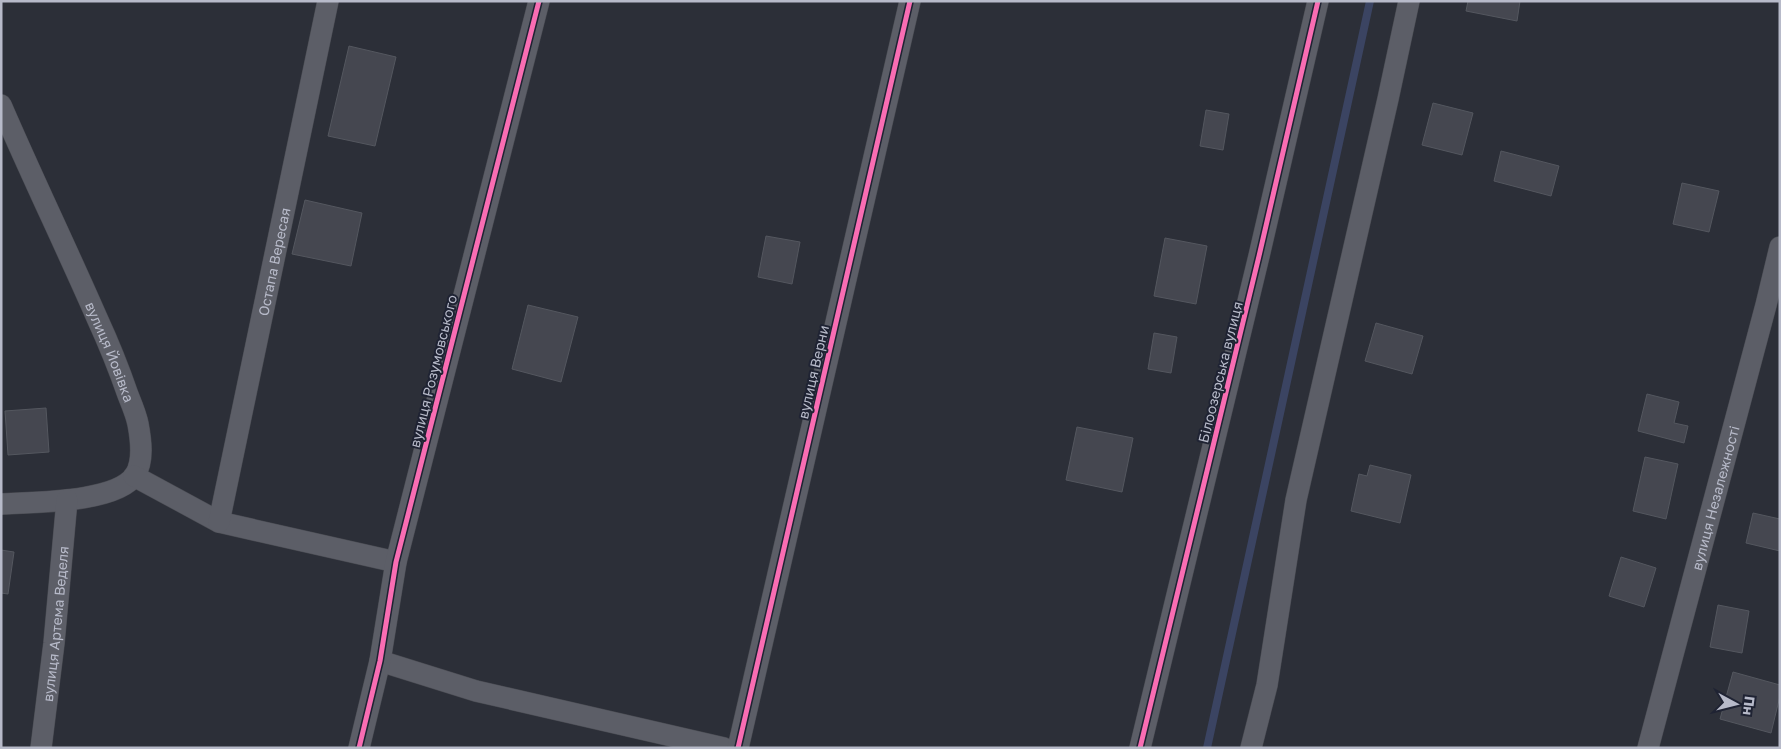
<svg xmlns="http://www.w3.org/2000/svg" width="1781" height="749" font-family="'Golos Text',sans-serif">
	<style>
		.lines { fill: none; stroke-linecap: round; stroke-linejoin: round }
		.stream { stroke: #3b4462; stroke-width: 8 }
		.building { fill: #454750; stroke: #54575f }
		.street-casing { stroke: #484a51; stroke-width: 22 }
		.street { stroke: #5c5e67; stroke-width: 21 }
		.cycleway-casing { stroke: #1f2333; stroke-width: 8 }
		.cycleway { stroke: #f96db3; stroke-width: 5 }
		.labels { text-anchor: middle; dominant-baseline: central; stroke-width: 4; stroke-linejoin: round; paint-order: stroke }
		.street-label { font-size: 14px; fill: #b7bac9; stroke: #1f2333 }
	</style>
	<rect width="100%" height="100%" fill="#2c2f38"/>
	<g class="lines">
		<!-- stream -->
		<polyline class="stream" points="1207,748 1370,1"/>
	</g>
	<!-- building -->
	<g class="building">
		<polygon points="1468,1 1520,1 1517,21 1466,11"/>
		<polygon points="349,46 396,57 375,146 328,136"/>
		<polygon points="1433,103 1473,113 1462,155 1422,145"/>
		<polygon points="1206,110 1229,114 1223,150 1200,146"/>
		<polygon points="1501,151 1559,166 1551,196 1494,181"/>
		<polygon points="1682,183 1719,191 1709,232 1673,224"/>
		<polygon points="305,200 362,213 351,266 292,254"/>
		<polygon points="766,236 800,242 792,284 758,277"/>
		<polygon points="1165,238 1207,246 1196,304 1154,296"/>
		<polygon points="528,305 578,317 561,382 512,369"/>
		<polygon points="1376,323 1423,336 1412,374 1365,361"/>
		<polygon points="1154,333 1177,337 1171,373 1148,369"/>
		<polygon points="1647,394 1679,402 1674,423 1688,426 1684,443 1638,431"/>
		<polygon points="46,408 49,452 8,455 5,411"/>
		<polygon points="1077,427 1133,438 1122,492 1066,480"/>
		<polygon points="1645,457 1678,464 1666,519 1633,511"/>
		<polygon points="1370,465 1411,475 1400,523 1351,511 1359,474 1367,476"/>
		<polygon points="1753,513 1780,519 1780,551 1746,543"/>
		<polygon points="1,550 14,552 8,594 1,593"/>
		<polygon points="1621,557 1656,568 1644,607 1609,596"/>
		<polygon points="1718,605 1749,611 1742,653 1710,647"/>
		<polygon points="1733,672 1780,685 1780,696 1771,733 1720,719"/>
	</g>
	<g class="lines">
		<!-- street casing -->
		<g class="street-casing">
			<g id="street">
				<path id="s1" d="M1,105C32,177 66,247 97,318C109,344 119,369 128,395C132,405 136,414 138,424C141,440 144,461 135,475C117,503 32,502 1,504"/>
				<polyline points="134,476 219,522 396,562"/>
				<path id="s2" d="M219,522L328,1"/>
				<polyline points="380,661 476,691 724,748"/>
				<path id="s3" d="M41,748L54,643L67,500"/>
				<polyline points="359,748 380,661 396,562 539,1"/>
				<polyline points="738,748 910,1"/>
				<polyline points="1140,748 1259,256 1318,1"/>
				<polyline points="1251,748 1267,685 1296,500 1388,99 1409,1"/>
				<path id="s4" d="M1648,748L1766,305L1780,247"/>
			</g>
		</g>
		<!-- street -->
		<use href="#street" class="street"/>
		<!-- cycleway casing -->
		<g class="cycleway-casing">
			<g id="cycleway">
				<polyline points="359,748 380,661 396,562 539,1"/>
				<polyline points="738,748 910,1"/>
				<polyline points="1140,748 1259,256 1318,1"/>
			</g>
		</g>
		<!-- cycleway -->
		<use href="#cycleway" class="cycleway"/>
	</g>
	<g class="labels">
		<!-- street labels -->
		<g class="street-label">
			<text stroke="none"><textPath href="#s2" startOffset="266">Остапа Вересая</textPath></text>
			<text stroke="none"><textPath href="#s1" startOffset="270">вулиця Йовівка</textPath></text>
			<text transform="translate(433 371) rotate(-76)">вулиця Розумовського</text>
			<text transform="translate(813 372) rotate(-77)">вулиця Верни</text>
			<text transform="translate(1220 372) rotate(-76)">Білоозерська вулиця</text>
			<text stroke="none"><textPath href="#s4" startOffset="259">вулиця Незалежності</textPath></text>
			<text stroke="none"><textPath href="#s3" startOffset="125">вулиця Артема Веделя</textPath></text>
		</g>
	</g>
	<!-- border -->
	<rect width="1781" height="749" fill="none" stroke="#b7bac9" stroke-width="5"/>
	<!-- north arrow -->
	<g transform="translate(1736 704) rotate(97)" stroke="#1f2333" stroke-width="4" paint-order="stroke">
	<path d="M0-4L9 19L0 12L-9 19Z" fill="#b7bac9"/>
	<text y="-8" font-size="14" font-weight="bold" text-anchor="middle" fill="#b7bac9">Пн</text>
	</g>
</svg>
